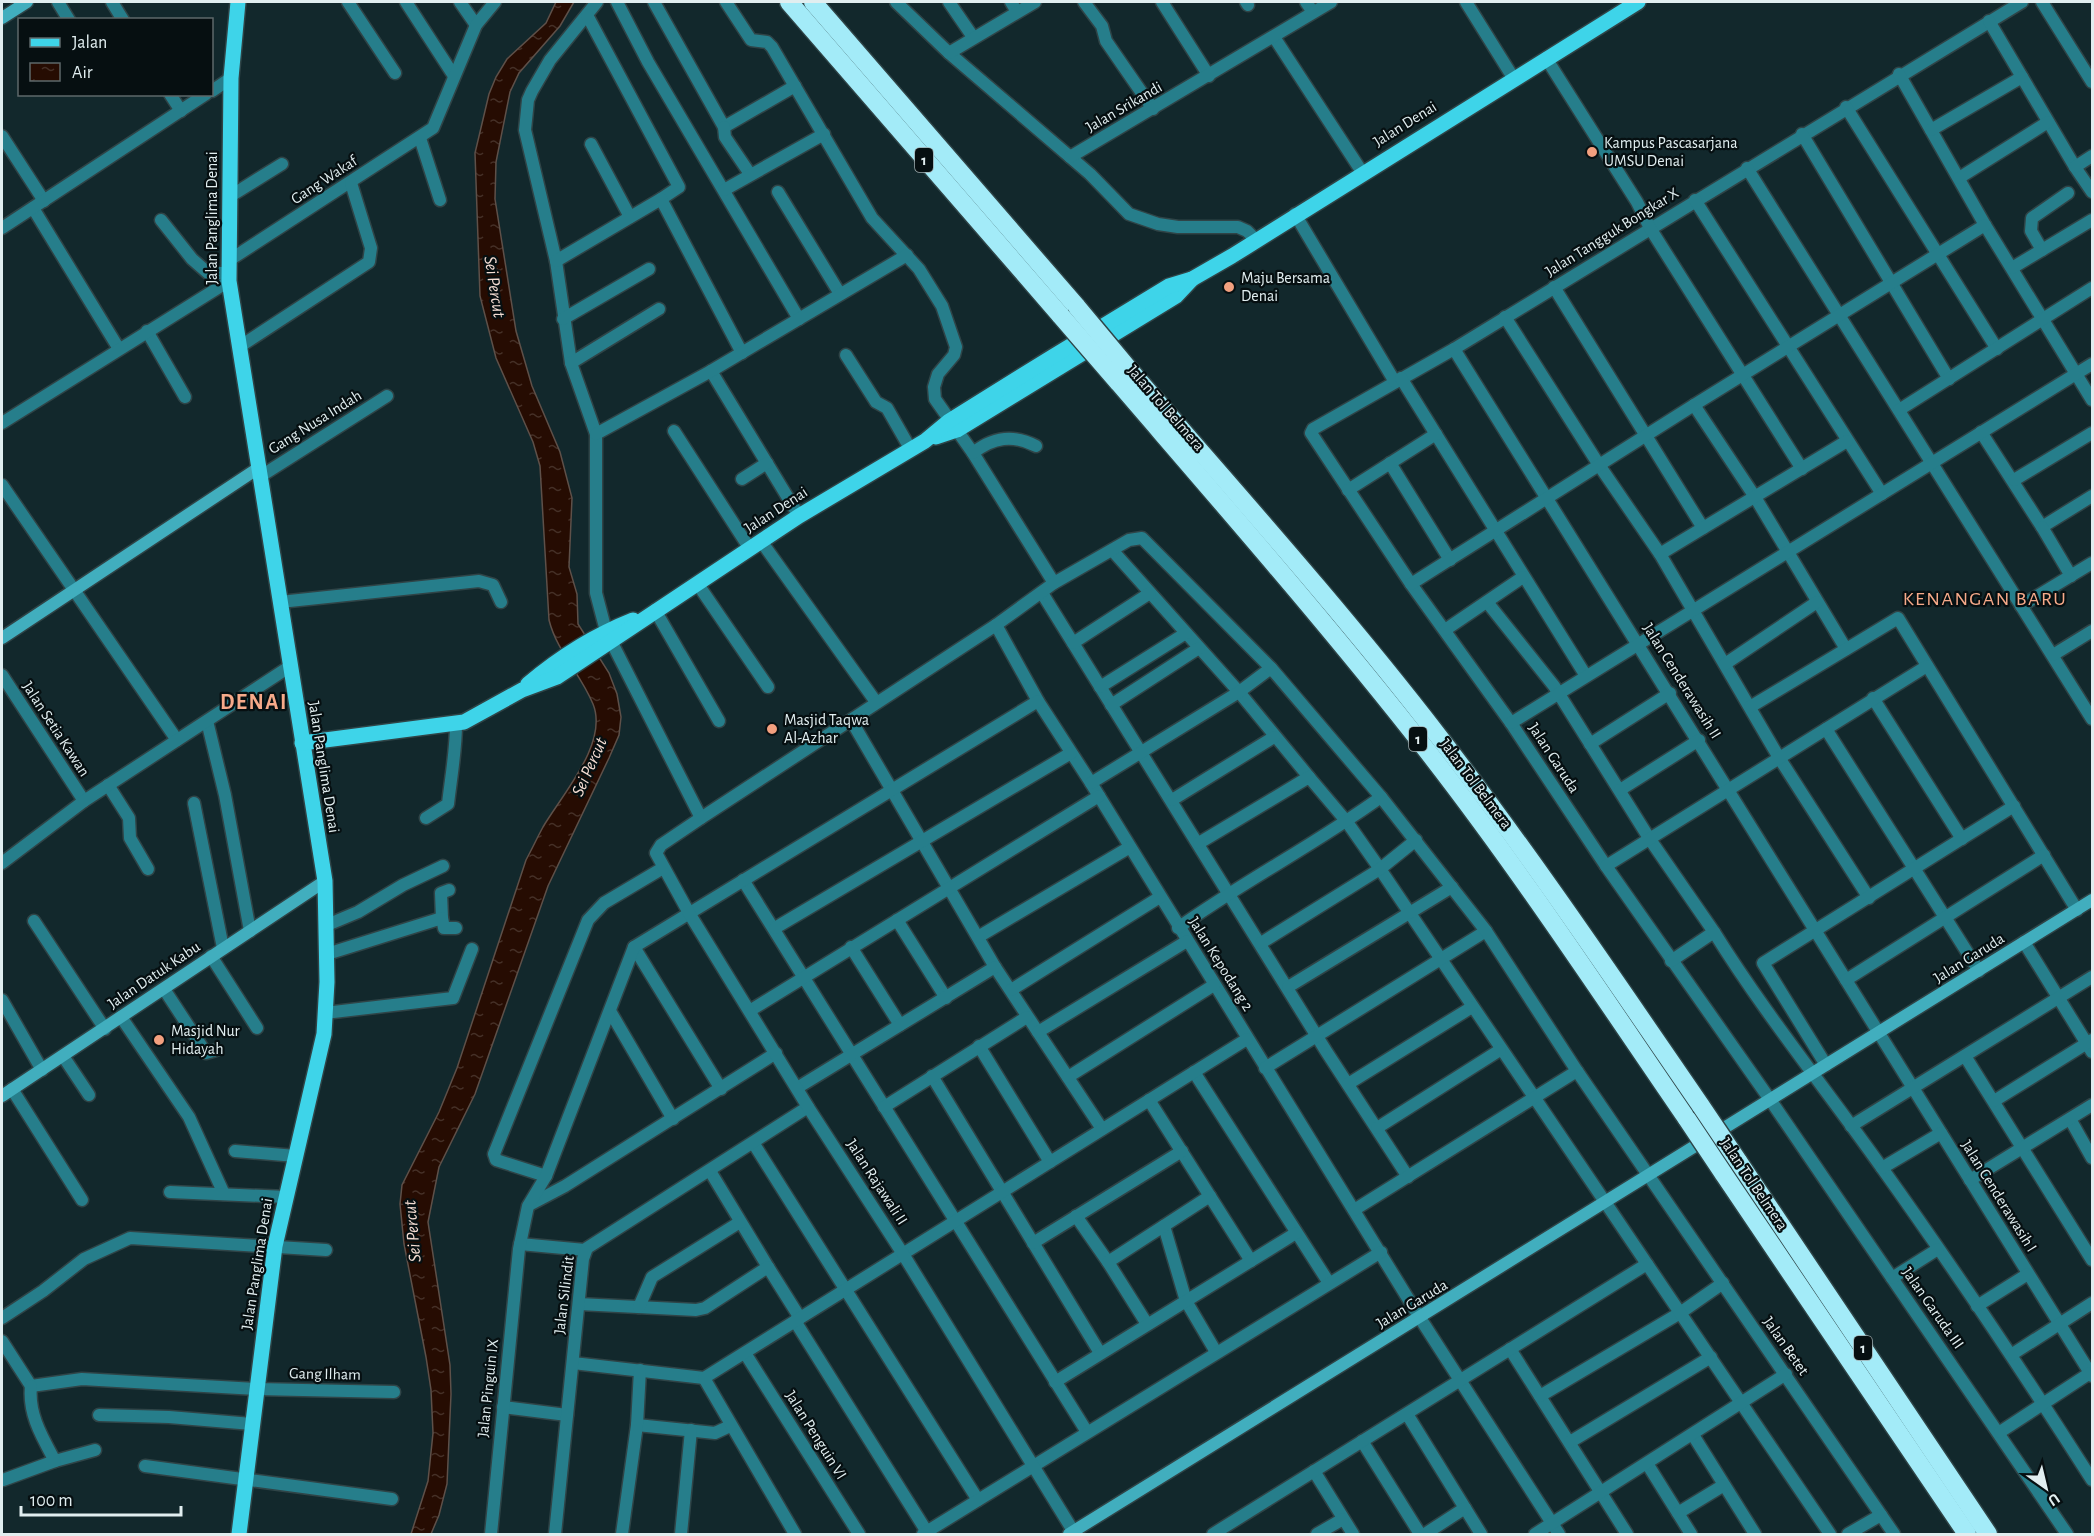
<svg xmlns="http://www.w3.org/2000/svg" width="2094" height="1536" font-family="'Alegreya Sans',sans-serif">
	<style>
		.water { fill: url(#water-ripples); stroke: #5e5049; stroke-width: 1.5 }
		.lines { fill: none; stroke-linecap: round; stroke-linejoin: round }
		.street-casing { stroke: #2f4447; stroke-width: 15 }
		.secondary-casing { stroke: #2f4447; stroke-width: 15 }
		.primary-casing { stroke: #2f4447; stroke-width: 18 }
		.highway-casing { stroke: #2f4447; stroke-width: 21 }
		.street { stroke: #267e8b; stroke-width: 12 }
		.secondary { stroke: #41aebe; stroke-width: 12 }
		.primary { stroke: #3ed4e9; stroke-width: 15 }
		.highway { stroke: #a3ebf8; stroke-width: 18 }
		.highway-bridge-casing { stroke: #2f4447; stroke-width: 21; stroke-linecap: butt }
		.highway-bridge { stroke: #a3ebf8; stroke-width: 18 }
		.poi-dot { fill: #f2a07f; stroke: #060f11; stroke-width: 2 }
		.labels { text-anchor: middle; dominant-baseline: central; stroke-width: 4.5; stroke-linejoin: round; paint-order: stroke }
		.shield { fill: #060f11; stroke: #9fabad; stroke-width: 1.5 }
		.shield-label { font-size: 15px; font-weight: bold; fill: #e1eef0 }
		.street-label { font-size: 16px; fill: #e1eef0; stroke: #060f11 }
		.poi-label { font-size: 16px; fill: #e1eef0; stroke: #060f11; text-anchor: start }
		.water-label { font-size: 18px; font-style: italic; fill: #f5ddd3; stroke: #060f11 }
		.quarter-label { font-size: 20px; letter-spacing: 1.5px; fill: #f6aa8a; stroke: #060f11 }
		.district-label { font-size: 22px; font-weight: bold; letter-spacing: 1.5px; fill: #f6aa8a; stroke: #060f11 }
	</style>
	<defs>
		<pattern id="water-ripples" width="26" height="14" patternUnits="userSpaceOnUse" patternTransform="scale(1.5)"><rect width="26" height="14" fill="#260c02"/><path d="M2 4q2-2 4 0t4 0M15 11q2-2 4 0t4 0" fill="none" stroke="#453027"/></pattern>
	</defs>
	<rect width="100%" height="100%" fill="#12282c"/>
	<!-- water -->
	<path class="water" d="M556,2H574L560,26L519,73L510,92L496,162L495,199L516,331L532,386L560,452L572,498L569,567L577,594L578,624L609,673L617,694L621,717L619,735L609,758L548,886L475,1094L439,1167L428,1222L450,1365L451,1394L447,1484L439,1515L431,1534H411L428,1481L433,1433L431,1390L426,1357L404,1244L400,1204L402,1185L439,1112L457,1068L526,860C532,849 537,838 543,827C561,796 609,743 593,704C581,674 557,652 549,620L540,466L533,442L496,358L480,296L475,153L489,94L496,77L507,59L546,23Z"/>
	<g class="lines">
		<!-- street casing -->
		<g class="street-casing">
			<g id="street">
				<polyline points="58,2 69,20"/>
				<polyline points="112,2 123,20"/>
				<polyline points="348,2 395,73"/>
				<polyline points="406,2 454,76"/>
				<polyline points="460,2 476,25"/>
				<polyline points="597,2 550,60 532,91 528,100 525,130 556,261 571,363 596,434 596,593 606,631 701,818"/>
				<polyline points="617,2 648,62 799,319"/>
				<polyline points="654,2 724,127 795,86"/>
				<polyline points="726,2 751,40 767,42 772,47 872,218 919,269 942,306 956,347 954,355 938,374 934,387 935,399 973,453 1054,583"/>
				<polyline points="896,2 949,53 1090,174 1129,214 1158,224 1178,227 1238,227 1247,231 1255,239"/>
				<polyline points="949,2 973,37"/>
				<polyline points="1011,2 1017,12"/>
				<polyline points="1084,2 1102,26 1106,41 1153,109"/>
				<polyline points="1162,2 1209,76"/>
				<polyline points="1246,2 1248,5"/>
				<polyline points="1306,2 1313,12"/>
				<polyline points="1466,2 1514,79"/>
				<polyline points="2022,2 1454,349 1313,429 1311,433 1411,584 1511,723 1606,866 1771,1101 2067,1534"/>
				<polyline points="2042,2 2092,82"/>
				<polyline points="587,15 679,187 661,199"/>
				<polyline points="1989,21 2075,167 2092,192"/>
				<polyline points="1274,37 1362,172"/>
				<polyline points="949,53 1035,2"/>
				<polyline points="1546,58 1637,202 1650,228 1802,469"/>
				<polyline points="1899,74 1985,225 2092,400"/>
				<polyline points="212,91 231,78"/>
				<polyline points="170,94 181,111"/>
				<polyline points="1846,107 1997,349"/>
				<polyline points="724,127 725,137 750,174"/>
				<polyline points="1931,130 2022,77"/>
				<polyline points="1802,134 1949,379"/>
				<polyline points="2,136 44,201"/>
				<polyline points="420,138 440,200"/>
				<polyline points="591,144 630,217"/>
				<polyline points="1070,157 1331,2"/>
				<polyline points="2075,167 2092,156"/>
				<polyline points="1747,168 2092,719"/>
				<polyline points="1959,178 2048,122"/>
				<polyline points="724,190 824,134"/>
				<polyline points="778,192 840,294"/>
				<polyline points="229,197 282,164"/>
				<polyline points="1695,200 1882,494"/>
				<polyline points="33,208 119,349"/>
				<polyline points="1295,214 1395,382"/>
				<polyline points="161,220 192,259 208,273 228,273"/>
				<polyline points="2,228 206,94"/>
				<polyline points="2042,250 2031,231 2032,218 2068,193"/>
				<polyline points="228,261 433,128 476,25 495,2"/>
				<polyline points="556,261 661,199 742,353"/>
				<polyline points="2012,268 2092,220"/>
				<polyline points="1554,287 1703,528"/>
				<polyline points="1505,317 1599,465 1660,554 1778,756 1869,898"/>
				<polyline points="563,319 649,269"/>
				<polyline points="147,331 185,397"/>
				<polyline points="239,347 369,262 371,248 351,183"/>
				<polyline points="1454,349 2092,1376"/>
				<polyline points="846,355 876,402 887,408 911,450"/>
				<polyline points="571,363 659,309"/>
				<polyline points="711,371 799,516"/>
				<polyline points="1401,378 1586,676"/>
				<polyline points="1694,405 1755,497 1846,649"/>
				<polyline points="1899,410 2092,288"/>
				<polyline points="2,423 229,281"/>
				<polyline points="674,431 750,549"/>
				<polyline points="1981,432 2042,527 2092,496"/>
				<polyline points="596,434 711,371 907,255"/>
				<path d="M973,453C993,437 1013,434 1036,446"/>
				<polyline points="1390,463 1450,560"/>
				<polyline points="261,476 387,396"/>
				<polyline points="742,479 767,463"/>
				<polyline points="2014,480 2092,433"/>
				<polyline points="2,485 177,740"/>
				<polyline points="1348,490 1436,434"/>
				<polyline points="2042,527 2071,576"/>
				<polyline points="761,541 876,702"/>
				<polyline points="1112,550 1239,692 1309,777"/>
				<polyline points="1660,554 1847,441"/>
				<polyline points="697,583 768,687"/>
				<polyline points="1411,584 1694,405 1985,225"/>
				<polyline points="1042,593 1326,1051 1408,1177"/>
				<polyline points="280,602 479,581 493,585 501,602"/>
				<polyline points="1487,602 1554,686 1649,838 1714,932 1671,961"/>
				<polyline points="2021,606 2092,563"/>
				<polyline points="655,610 719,721"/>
				<polyline points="996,625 1038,701 1091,783 1420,1318 1559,1534"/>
				<polyline points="1445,630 1523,577"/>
				<polyline points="1073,643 1150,593"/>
				<polyline points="2053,655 2092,631"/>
				<polyline points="1725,664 1817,602"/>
				<polyline points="2,675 84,801"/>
				<polyline points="1100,687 1186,633"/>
				<polyline points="1873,698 1962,839"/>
				<polyline points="1111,705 1199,648"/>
				<polyline points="1750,707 1898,618 2077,910"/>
				<polyline points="851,720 995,967 1102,1129"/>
				<polyline points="207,721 225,795 250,931"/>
				<polyline points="1511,723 2092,364"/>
				<polyline points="1826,729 1979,971"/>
				<polyline points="1590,744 1670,693"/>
				<polyline points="1091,783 1239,692 1271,668"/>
				<polyline points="108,785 129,818 130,838 148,869"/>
				<polyline points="1620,790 1699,740"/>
				<polyline points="1172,800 1274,737"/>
				<polyline points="194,803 223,948"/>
				<path d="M426,818L448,804C451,777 456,751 456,724"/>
				<polyline points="1199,843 1309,777 1347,822 1380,869 1647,1264"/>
				<polyline points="2,863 84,801 289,667"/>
				<polyline points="1606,866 1927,666"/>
				<polyline points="743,880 1087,1432"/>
				<polyline points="442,918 441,893 449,890"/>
				<polyline points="897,920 946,998"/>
				<polyline points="34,921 105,1029"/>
				<polyline points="327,925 358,912 403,885 443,866"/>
				<polyline points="775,928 1071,753"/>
				<path d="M1178,928C1244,881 1316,844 1381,797"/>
				<path d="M1714,932C1765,1014 1826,1089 1882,1168C1955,1270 2025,1375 2092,1480"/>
				<polyline points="978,937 1130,847"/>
				<polyline points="2024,942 2092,1052"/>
				<polyline points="1261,943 1380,869 1416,840"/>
				<polyline points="634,947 721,1089"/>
				<polyline points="851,947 900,1025"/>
				<polyline points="327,954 442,918 444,928 456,928"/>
				<polyline points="211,956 257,1028"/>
				<polyline points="1846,980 2044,855"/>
				<polyline points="1288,987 1452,887"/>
				<polyline points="164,989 206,1053 216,1050"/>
				<polyline points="1011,990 1160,897"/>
				<polyline points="2,1000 42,1070"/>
				<polyline points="751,1010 1099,796"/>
				<polyline points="610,1011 673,1119"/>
				<polyline points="325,1013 453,998 472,949"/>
				<polyline points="121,1017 189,1117 224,1194"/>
				<polyline points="1038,1032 1187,941"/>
				<polyline points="979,1046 1050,1162"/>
				<polyline points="63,1056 89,1095"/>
				<polyline points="1965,1056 2092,1260"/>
				<polyline points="1826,1065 1763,963 2014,806"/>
				<polyline points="1265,1068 1486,931"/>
				<polyline points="1194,1072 1329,1283"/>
				<polyline points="932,1076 1100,1353"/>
				<polyline points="1068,1077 1214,985"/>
				<polyline points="1348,1084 1472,1007"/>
				<polyline points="797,1088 995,967"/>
				<polyline points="12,1089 82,1200"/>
				<polyline points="1149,1100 1251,1261"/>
				<polyline points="1994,1101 2092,1040"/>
				<polyline points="884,1107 1027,1017"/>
				<polyline points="2070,1119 2092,1158"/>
				<polyline points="1851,1126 2092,977"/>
				<polyline points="1377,1128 1500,1050"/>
				<polyline points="754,1144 978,1500"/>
				<polyline points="235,1151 296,1156"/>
				<polyline points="1882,1168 1941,1133"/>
				<polyline points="710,1171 768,1267"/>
				<polyline points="546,1176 496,1160 494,1154 588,920 604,903 663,868"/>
				<polyline points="1970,1180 2092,1105"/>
				<polyline points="170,1192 287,1197"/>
				<polyline points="529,1205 565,1186 776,1053"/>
				<polyline points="1354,1210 1577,1071"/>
				<polyline points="1076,1216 1108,1262"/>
				<polyline points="1164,1226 1186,1301 1216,1352"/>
				<polyline points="1033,1243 1182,1151"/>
				<polyline points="520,1244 585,1250"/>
				<polyline points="1892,1278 1938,1249"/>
				<polyline points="579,1304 696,1310 705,1308 768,1267 800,1318"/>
				<polyline points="1977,1306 2028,1274"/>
				<polyline points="639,1307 652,1277 740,1222"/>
				<polyline points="2,1318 43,1291 84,1259 130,1238 326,1250"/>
				<polyline points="795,1321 927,1532"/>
				<polyline points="1147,1324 1108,1262 1210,1196"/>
				<polyline points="2,1341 31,1386"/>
				<polyline points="1510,1349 1627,1534"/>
				<polyline points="745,1353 859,1534"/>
				<polyline points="2011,1355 2092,1303"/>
				<polyline points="573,1363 704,1378"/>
				<polyline points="1055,1382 1296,1233"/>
				<polyline points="31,1386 82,1379 257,1389 394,1392"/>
				<polyline points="1540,1396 1680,1313 1723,1283"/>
				<polyline points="503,1407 567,1415"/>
				<polyline points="1407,1414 1481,1534"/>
				<polyline points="99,1415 169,1417 252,1424"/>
				<polyline points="637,1425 715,1433 730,1426"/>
				<polyline points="2000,1432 2090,1373"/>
				<polyline points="1693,1435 1755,1534"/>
				<polyline points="1362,1441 1420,1534"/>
				<polyline points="1570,1442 1711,1357"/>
				<polyline points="55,1461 95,1450"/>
				<polyline points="1648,1465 1691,1534"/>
				<polyline points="145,1466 392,1499"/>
				<polyline points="1314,1471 1353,1534"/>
				<path d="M3,1480L55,1461C42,1437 28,1414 31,1386"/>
				<polyline points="1678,1513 1724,1485"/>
				<polyline points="491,1534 519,1249 528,1206 546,1176 634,947 1038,701"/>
				<polyline points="555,1534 583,1259 587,1248 808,1107"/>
				<polyline points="622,1534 637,1425 640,1370"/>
				<polyline points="681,1534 691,1430"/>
				<polyline points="795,1534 704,1378 1247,1039"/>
				<polyline points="923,1534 1381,1252"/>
				<polyline points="1075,1534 903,1254 808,1107 689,913 656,853 661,845 701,818 996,625 1054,583 1129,540 1142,538 1271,668 1381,797 1486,931 1577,1071 1894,1534"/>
				<polyline points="1213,1534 1647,1264 1830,1534"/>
				<polyline points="1317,1534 1343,1519"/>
				<polyline points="1425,1534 1465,1508"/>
				<polyline points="1535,1534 1786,1374"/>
				<polyline points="1848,1534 1881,1515"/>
			</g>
		</g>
		<!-- secondary casing -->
		<g class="secondary-casing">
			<g id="secondary">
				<polyline points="2,18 27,2"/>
				<polyline points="2,638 260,467"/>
				<polyline points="2,1096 325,881"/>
				<polyline points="1069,1534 2092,900"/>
			</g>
		</g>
		<!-- primary casing -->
		<g class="primary-casing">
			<g id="primary">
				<polyline points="238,2 231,78 229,281 325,881 327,982 324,1034 275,1246 239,1534"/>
				<polyline points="936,437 957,430 1176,296 1192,279"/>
				<path d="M528,684C560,657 595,635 633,620"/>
				<polyline points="302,743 464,722 522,690 557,677 799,516 925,441 949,421 1052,357 1169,286 1192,279 1232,256 1638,2"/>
			</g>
		</g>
		<!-- highway casing -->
		<g class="highway-casing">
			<g id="highway">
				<polyline points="789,2 1061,316"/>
				<polyline points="813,2 1077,307"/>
				<path d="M1132,373C1236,493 1342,611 1439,737C1531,856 1615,981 1701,1106"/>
				<path d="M1118,382C1222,503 1327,623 1425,748C1518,867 1602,995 1687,1119"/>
				<polyline points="1738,1161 1988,1534"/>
				<polyline points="1723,1173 1967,1534"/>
			</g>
		</g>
		<!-- street -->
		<use href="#street" class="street"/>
		<!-- secondary -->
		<use href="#secondary" class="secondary"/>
		<!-- primary -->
		<use href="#primary" class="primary"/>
		<!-- highway -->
		<use href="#highway" class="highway"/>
		<!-- highway-bridge casing -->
		<g class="highway-bridge-casing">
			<g id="highway-bridge">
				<polyline points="1077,307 1132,373"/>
				<polyline points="1061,316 1118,382"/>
				<polyline points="1701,1106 1738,1161"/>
				<polyline points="1687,1119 1723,1173"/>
			</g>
		</g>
		<!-- highway-bridge -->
		<use href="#highway-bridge" class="highway-bridge"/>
	</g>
	<!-- markers -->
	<g class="poi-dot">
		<circle cx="1592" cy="152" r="6"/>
		<circle cx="1229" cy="287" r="6"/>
		<circle cx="772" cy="729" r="6"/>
		<circle cx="159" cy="1040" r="6"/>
	</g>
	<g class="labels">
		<!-- shield labels -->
		<g class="shield">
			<rect x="915" y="148" width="18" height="24" rx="4.5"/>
			<rect x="1409" y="727" width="18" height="24" rx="4.5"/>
			<rect x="1854" y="1336" width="18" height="24" rx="4.5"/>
		</g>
		<g class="shield-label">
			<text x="924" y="160">1</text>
			<text x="1418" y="739">1</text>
			<text x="1863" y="1348">1</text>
		</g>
		<!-- street labels -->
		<g class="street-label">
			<text transform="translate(1124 107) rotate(-30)">Jalan Srikandi</text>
			<text transform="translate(1405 124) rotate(-32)">Jalan Denai</text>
			<text transform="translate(324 180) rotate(-33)">Gang Wakaf</text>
			<text transform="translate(212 218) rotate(-90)">Jalan Panglima Denai</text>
			<text transform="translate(1612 232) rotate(-32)">Jalan Tangguk Bongkar X</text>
			<text transform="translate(1166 408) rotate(49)">Jalan Tol Belmera</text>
			<text transform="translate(315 422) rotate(-32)">Gang Nusa Indah</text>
			<text transform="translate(776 510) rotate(-33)">Jalan Denai</text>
			<text transform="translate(1682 681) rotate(58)">Jalan Cenderawasih II</text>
			<text transform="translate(56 729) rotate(57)">Jalan Setia Kawan</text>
			<text transform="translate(1554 758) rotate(57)">Jalan Garuda</text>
			<text transform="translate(324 767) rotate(81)">Jalan Panglima Denai</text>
			<text transform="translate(1476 784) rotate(53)">Jalan Tol Belmera</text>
			<text transform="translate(1969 958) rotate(-32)">Jalan Garuda</text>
			<text transform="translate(1221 964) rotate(58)">Jalan Kepodang 2</text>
			<text transform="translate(154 975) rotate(-34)">Jalan Datuk Kabu</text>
			<text transform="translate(877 1182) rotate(57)">Jalan Rajawali II</text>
			<text transform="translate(1754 1184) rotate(56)">Jalan Tol Belmera</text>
			<text transform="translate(1999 1196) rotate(58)">Jalan Cenderawasih I</text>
			<text transform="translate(257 1264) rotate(-81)">Jalan Panglima Denai</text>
			<text transform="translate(564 1295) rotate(-83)">Jalan Silindit</text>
			<text transform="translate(1412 1304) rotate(-31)">Jalan Garuda</text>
			<text transform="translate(1933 1308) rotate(55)">Jalan Garuda III</text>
			<text transform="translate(1786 1346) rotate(55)">Jalan Betet</text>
			<text transform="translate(325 1374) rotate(1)">Gang Ilham</text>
			<text transform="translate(488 1388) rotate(-84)">Jalan Pinguin IX</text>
			<text transform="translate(816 1435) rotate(58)">Jalan Penguin VI</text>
		</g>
		<!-- poi labels -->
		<g class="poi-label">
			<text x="1604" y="143">Kampus Pascasarjana<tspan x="1604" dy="18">UMSU Denai</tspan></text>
			<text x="1241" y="278">Maju Bersama<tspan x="1241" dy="18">Denai</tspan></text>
			<text x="784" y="720">Masjid Taqwa<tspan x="784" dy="18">Al-Azhar</tspan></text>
			<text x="171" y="1031">Masjid Nur<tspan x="171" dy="18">Hidayah</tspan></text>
		</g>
		<!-- water labels -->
		<g class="water-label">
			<text transform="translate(494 287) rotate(81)">Sei Percut</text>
			<text transform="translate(590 767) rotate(-66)">Sei Percut</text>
			<text transform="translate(413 1231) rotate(-95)">Sei Percut</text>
		</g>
		<!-- quarter labels -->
		<g class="quarter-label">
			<text x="1985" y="599">KENANGAN BARU</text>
		</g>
		<!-- district labels -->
		<g class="district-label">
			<text x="254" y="702">DENAI</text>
		</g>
	</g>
	<!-- border -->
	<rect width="2094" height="1536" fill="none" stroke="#e1eef0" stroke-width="6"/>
	<!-- legend -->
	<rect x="18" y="18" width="195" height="78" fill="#060f11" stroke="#5e686a" stroke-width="1.5"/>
	<rect x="30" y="38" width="30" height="9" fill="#3ed4e9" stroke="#5e686a" stroke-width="1.5"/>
	<text x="72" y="48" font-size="18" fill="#e1eef0">Jalan</text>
	<rect x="30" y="63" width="30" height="18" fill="url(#water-ripples)" stroke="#5e686a" stroke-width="1.5"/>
	<text x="72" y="78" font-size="18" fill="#e1eef0">Air</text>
	<!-- north arrow -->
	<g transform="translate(2046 1488) rotate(146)" stroke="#060f11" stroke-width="4.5" paint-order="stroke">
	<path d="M0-4.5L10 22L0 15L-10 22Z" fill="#e1eef0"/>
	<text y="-9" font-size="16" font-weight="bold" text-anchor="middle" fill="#e1eef0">U</text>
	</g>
	<!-- scale -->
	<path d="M21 1506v9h160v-9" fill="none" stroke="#e1eef0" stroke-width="3"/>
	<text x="30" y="1506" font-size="18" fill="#e1eef0" stroke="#060f11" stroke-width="4.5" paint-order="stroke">100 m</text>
</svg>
